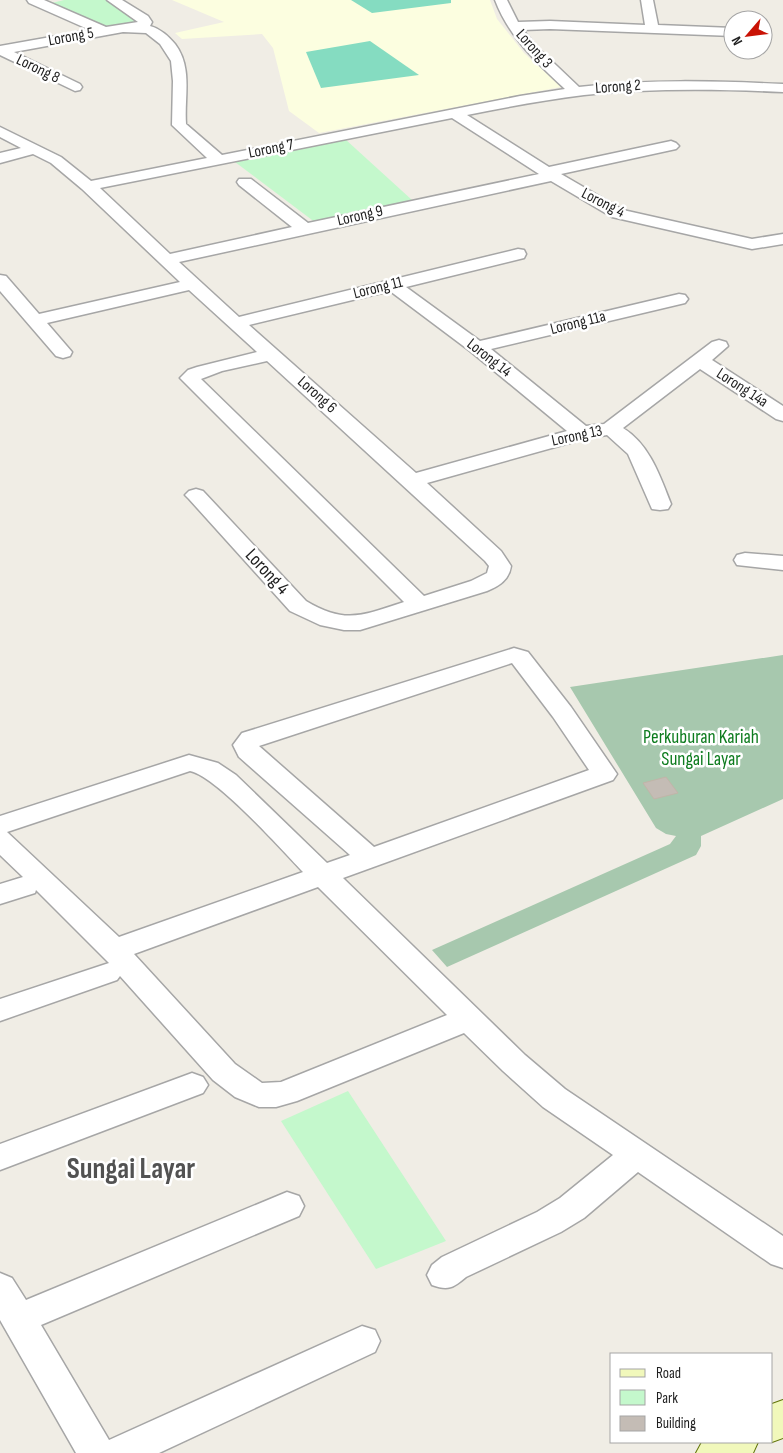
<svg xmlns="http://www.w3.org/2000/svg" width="783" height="1453" font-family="'Sofia Sans Condensed',sans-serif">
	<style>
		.education { fill: #fcfee0 }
		.cemetery { fill: #a7c8ae }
		.park { fill: #c4f8cc }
		.pitch { fill: #85dcc1 }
		.building { fill: #c4bcb5; stroke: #c1b5a8 }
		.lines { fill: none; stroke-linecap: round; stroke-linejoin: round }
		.street-casing { stroke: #a6a6a6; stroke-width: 3 }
		.secondary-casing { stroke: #617408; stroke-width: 2 }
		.street { fill: #fff; fill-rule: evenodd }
		.secondary { fill: #f1f8bb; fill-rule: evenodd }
		.labels { text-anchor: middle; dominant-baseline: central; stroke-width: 5; stroke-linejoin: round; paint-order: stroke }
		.far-street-label { font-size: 16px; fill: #1f1f1f; stroke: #fff }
		.street-label { font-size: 19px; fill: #1f1f1f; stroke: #fff }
		.park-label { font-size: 19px; fill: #0e7c1f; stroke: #fff }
		.near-district-label { font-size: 29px; font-weight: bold; fill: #525252; stroke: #fff }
	</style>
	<rect width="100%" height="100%" fill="#f0ede5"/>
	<!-- education -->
	<polygon class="education" points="172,0 490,0 497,19 524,53 561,87 319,133 289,111 273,48 262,34 182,39 175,33 224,22"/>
	<!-- cemetery -->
	<polygon class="cemetery" points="783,655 783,799 701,836 701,846 696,855 447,967 432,950 670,844 676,836 666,834 656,828 570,687"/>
	<!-- park -->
	<g class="park">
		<polygon points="64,0 107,0 139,20 137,23 105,29 48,4"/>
		<polygon points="345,139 412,200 316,223 235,162"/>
		<polygon points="348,1091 446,1241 376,1269 281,1121"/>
	</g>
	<!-- pitch -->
	<g class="pitch">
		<polygon points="351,0 451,0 451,3 372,13"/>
		<polygon points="370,41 419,75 321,88 306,52"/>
	</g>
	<!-- building -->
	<polygon class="building" points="666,777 678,793 654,799 643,783"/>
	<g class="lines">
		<!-- street casing -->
		<g class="street-casing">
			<g id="street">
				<path d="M27,0H44L106,27L138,22L107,0H122L148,16L152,22L150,26C161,29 168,36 175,44C193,68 184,96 186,124L222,155L520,96L565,89C536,62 509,37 495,0H507L518,22L550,21L645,25L641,0H653L658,25L733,28V36L550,29L523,30L537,47L579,87C647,79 715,81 783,84V92C717,89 650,88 584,95C545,100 506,107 467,115L549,167L671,141L676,143L679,146L676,149L561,174L623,210L752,239L783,234V244L752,249L612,217L551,181L179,262L239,317L518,249L524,250L526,254L524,258L406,287L480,341L679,294L685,295L688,299L685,303L491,349L586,426L604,424L712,342L719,340L726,342L728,346L712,360L783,406V421L776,419L700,369L623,428C650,445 660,476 671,504L668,509L660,510L652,509L628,454L607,435L584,439L427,483L501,551L511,566C509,580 499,586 487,591L360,630H344L320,625L290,611L189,499L185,495L189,491L196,489L203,491L306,601C346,625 363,615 404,602L180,378L188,370L197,367L257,352L189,290L47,323L72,352L70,356L63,358L56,356L0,291V275L6,276L39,314L180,282L82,189L51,163L33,154L0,163V153L21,148L0,137V127L61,157L91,181L207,158L172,125L173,81L171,61L160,44L146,33L123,32L14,52L80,84L82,87L80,90L75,91L0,55V46L90,30L29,3ZM452,118L539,174L308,223L251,179H239L237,182L239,185L292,227L170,254L100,188ZM390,291L470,351L567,431L416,473L249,325ZM267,361L485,561L489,566L487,573L471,581L424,596L201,379L222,371Z"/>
				<polygon points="745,553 783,556 783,570 737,565 734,560 737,555"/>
				<path d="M514,648L528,652L571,707L617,774L613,780L343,878L525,1055L565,1089L783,1236V1268L771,1264L638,1172L584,1218L561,1232L466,1277C453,1288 448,1291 432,1285L427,1275L432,1265L442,1257L537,1212L560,1198L613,1155L543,1107L503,1071L464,1033L297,1101L276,1107H259L235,1097L213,1080L120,976L117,980L0,1021V999L109,963L36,890L35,893L0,904V884L23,877L0,855V816L189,755L218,763L236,775L327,863L350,855L239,757L233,745L242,733ZM512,663L553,717L589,770L374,847L259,746ZM190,771C216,776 282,850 303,872L119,937L7,832ZM318,887L447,1015L281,1082L262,1083L235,1064L134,954Z"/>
				<polygon points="192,1073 203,1077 208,1085 203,1093 0,1170 0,1144"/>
				<polygon points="287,1192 299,1196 304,1206 299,1216 41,1325 109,1440 362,1326 375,1330 380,1341 375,1352 159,1453 76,1453 0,1320 0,1273 12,1278 26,1300"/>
			</g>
		</g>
		<!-- secondary casing -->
		<g class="secondary-casing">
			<g id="secondary">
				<polygon points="783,1400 783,1438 772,1442 770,1442 772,1404"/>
				<polygon points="702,1442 758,1442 753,1453 696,1453"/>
			</g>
		</g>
		<!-- street -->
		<use href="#street" class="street"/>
		<!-- secondary -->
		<use href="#secondary" class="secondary"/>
	</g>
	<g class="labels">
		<!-- far-street labels -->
		<g class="far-street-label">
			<text transform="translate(71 37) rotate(-10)">Lorong 5</text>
			<text transform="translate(534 49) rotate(48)">Lorong 3</text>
			<text transform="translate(38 69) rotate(26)">Lorong 8</text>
			<text transform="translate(618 87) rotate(-4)">Lorong 2</text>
			<text transform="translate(271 149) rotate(-11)">Lorong 7</text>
			<text transform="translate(603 203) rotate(27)">Lorong 4</text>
			<text transform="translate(360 216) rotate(-13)">Lorong 9</text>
			<text transform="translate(378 288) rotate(-14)">Lorong 11</text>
			<text transform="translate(578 323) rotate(-14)">Lorong 11a</text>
			<text transform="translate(489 358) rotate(38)">Lorong 14</text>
			<text transform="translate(742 388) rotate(33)">Lorong 14a</text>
			<text transform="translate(317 395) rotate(42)">Lorong 6</text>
			<text transform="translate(577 436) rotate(-12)">Lorong 13</text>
		</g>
		<!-- street labels -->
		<g class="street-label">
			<text transform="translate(267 572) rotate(47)">Lorong 4</text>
		</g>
		<!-- park labels -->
		<g class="park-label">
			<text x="701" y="737">Perkuburan Kariah<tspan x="701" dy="22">Sungai Layar</tspan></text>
		</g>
		<!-- near-district labels -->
		<g class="near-district-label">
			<text x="131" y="1169">Sungai Layar</text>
		</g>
	</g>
	<!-- legend -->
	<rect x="610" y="1353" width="162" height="90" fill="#ffffff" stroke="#a5a5a5"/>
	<rect x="620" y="1369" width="25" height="8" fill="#f1f8bb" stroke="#a5a5a5"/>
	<text x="656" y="1378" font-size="15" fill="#1f1f1f">Road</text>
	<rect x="620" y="1390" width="25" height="15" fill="#c4f8cc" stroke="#a5a5a5"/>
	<text x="656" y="1403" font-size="15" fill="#1f1f1f">Park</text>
	<rect x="620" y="1416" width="25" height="15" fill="#c4bcb5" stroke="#a5a5a5"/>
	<text x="656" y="1428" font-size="15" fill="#1f1f1f">Building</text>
	<!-- north arrow -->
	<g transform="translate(748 35) rotate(242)"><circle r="24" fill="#ffffff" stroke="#a5a5a5"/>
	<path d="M0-4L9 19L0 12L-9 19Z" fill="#c91205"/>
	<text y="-8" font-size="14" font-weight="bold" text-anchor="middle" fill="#1f1f1f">N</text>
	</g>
</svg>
